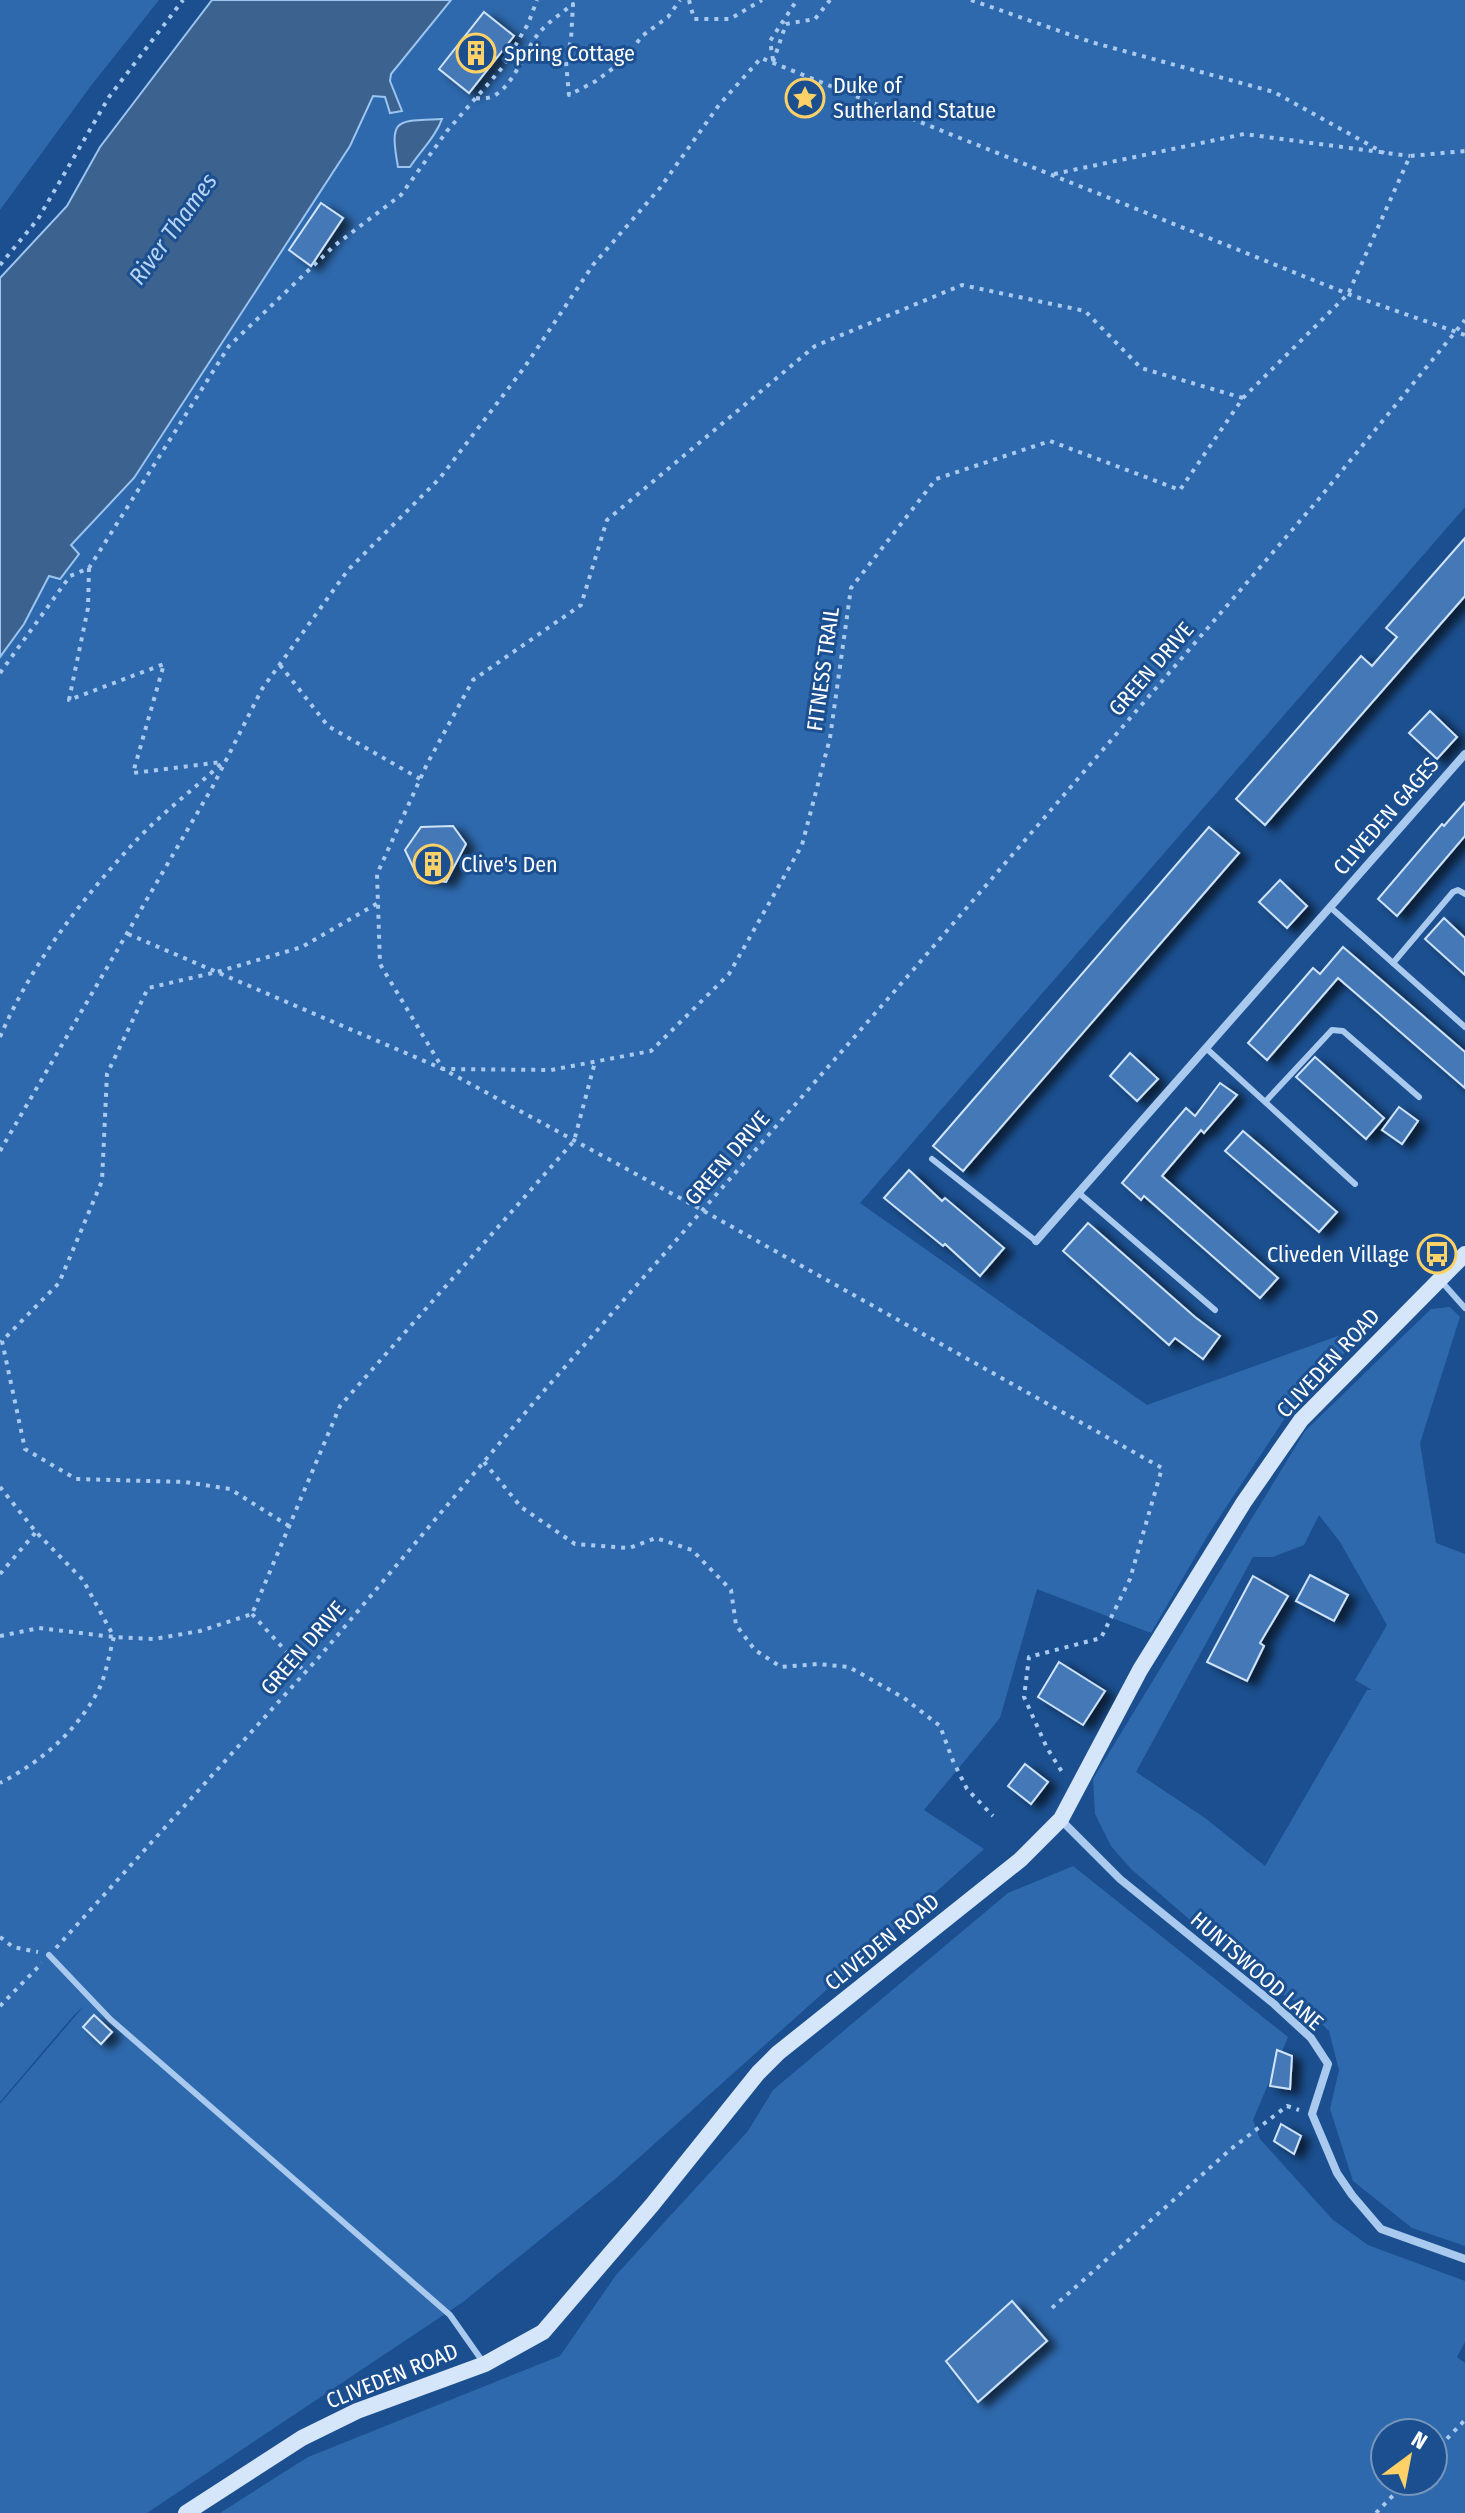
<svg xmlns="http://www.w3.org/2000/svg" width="1465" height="2513" font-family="'Fira Sans Condensed',sans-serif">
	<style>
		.green { fill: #2e69ad; fill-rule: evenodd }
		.water { fill: #3c6290; stroke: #9cc4f0; stroke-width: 2 }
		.building { fill: #4478b7; stroke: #cfe3fa; stroke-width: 2; filter: url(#shadow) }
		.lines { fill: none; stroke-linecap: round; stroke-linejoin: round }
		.path { stroke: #a9c9ee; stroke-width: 4; stroke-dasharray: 4 6; stroke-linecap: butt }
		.lane { stroke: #a9c9ee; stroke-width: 6 }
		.street { stroke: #a9c9ee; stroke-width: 8 }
		.secondary { stroke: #d6e6fa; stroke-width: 16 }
		.labels { text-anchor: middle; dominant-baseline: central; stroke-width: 6; stroke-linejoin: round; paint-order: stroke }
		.poi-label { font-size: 22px; fill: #fff; stroke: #1b4f8f; text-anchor: start }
		.street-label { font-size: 22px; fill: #fff; stroke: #1b4f8f }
		.water-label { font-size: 24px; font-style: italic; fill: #b5d3f5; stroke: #1b4f8f }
	</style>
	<defs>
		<filter id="shadow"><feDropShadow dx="9" dy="5" stdDeviation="4" flood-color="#0009"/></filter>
	</defs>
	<rect width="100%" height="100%" fill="#1b4f8f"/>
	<!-- green -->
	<g class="green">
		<polygon points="0,0 159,0 90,87 0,210"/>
		<polygon points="451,0 1465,0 1465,507 860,1203 1147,1405 1371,1324 1285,1418 1209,1533 1151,1633 1037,1589 1000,1718 924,1810 984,1849 614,2180 463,2302 147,2513 0,2513 0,2104 84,2006 74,2015 0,2102 0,657 24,624 49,576 78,553 70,546 134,478 350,146 373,96 385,96 391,74"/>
		<path d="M1450,1307L1460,1317L1420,1443L1436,1543L1465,1554V2246L1412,2228L1353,2181L1330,2109L1339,2070L1329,2031L1304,2006L1268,1987L1131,1869L1111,1846L1095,1814L1093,1779L1305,1431L1431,1309ZM1319,1515L1340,1542L1387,1625L1355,1680L1372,1690H1367L1265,1866L1205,1818L1136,1772L1253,1557H1273L1304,1545Z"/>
		<path d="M1073,1866L1288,2037L1253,2120L1260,2139L1332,2219L1368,2245L1465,2281V2342L1457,2357L1465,2363V2513H220L308,2457L560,2356L616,2275L748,2131L773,2090L1008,1893ZM1385,2433H1433V2481H1385Z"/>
	</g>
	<!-- water -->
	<g class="water">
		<polygon points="212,0 451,0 391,74 390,81 402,111 390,113 385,97 373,96 350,146 134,478 71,545 79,554 60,579 49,576 24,624 0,657 0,278 67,206 100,147"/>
		<path d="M442,119C435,138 421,150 410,167H398C389,117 396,121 442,119Z"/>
	</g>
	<!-- building -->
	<g class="building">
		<polygon points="484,12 514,36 469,93 439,69"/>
		<polygon points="321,203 343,218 311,266 289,250"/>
		<polygon points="1465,538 1465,596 1265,825 1236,799 1361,656 1372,666 1397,637 1386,628"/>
		<polygon points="1430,711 1457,737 1437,759 1409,733"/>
		<polygon points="1465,802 1465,836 1397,916 1378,899 1442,824 1444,826"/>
		<polygon points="453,826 466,844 446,882 418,877 405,850 421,827"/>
		<polygon points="1209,827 1239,853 963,1171 933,1146"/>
		<polygon points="1280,880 1307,906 1287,928 1259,902"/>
		<polygon points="1444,918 1465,938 1465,975 1425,939"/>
		<polygon points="1343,947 1465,1052 1465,1088 1338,978 1267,1060 1248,1043 1313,968 1320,974"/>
		<polygon points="1130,1053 1158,1079 1137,1101 1110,1076"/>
		<polygon points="1315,1057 1384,1118 1366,1139 1296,1077"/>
		<polygon points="1220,1083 1237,1095 1204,1133 1201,1130 1162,1176 1278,1278 1260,1298 1144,1196 1141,1200 1122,1183 1186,1108 1195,1116"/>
		<polygon points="1399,1107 1418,1121 1402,1144 1382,1130"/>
		<polygon points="1243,1131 1337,1212 1319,1232 1225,1151"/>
		<polygon points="909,1170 942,1201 945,1198 1004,1248 980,1276 945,1244 943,1246 884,1198"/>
		<polygon points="1088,1223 1195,1317 1220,1336 1203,1359 1175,1338 1169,1345 1063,1251"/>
		<polygon points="1310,1575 1348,1595 1334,1621 1296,1601"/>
		<polygon points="1253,1576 1288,1596 1260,1643 1264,1646 1247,1681 1207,1662"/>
		<polygon points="1059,1662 1105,1691 1083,1725 1038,1697"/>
		<polygon points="1025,1764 1048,1782 1031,1804 1008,1786"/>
		<polygon points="94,2015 112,2032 101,2044 83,2027"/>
		<polygon points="1277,2050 1292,2056 1290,2089 1270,2086"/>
		<polygon points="1281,2124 1301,2136 1294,2154 1274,2141"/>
		<polygon points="1012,2301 1047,2341 978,2402 946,2361"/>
	</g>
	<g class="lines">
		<!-- path -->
		<g class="path">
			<polyline points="689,0 694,19 730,19 762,0"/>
			<polyline points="971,0 1091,42 1274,92 1384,153"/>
			<polyline points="773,60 770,41 797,0"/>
			<polyline points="773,62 786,24 815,19 830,0"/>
			<path d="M476,98C509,105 521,54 539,33C548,22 562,13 573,4L571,40L566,62L569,95L596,81L624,60L642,36L668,17L680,0"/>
			<polyline points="1054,174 1244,134 1410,156"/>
			<polyline points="0,265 38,219 109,97 183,0"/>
			<polyline points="1243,398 1141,368 1085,311 962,285 815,346 607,520 581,605 473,680 427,764 377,874 380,964 443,1069 551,1070 651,1051 729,974 802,845 830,738 851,588 936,479 1050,441 1180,490 1243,398 1348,294 1410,156 1465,151"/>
			<polyline points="89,568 88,608 69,700 164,664 133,773 222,762"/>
			<polyline points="280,665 328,726 420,779"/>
			<polyline points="0,673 70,576 89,568 229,346 334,246 401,195 447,131 502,68 528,24 537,0"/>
			<polyline points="128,934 443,1069 702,1210 1162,1468 1130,1579 1101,1638 1029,1657 1024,1697 1047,1748 1064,1775"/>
			<path d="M0,1037C31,965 78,904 131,846C158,816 192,791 222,763"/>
			<polyline points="0,1151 213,786 262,689 348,570 440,478 524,368 593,265 660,188 719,105 761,58 1348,294 1465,335"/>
			<polyline points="484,1462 521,1507 575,1544 629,1548 656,1538 692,1550 731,1590 736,1625 755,1650 781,1667 818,1664 849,1667 904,1698 940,1726 953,1761 967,1789 993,1816"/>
			<path d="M0,1487L36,1532L83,1580L114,1637C109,1654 106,1676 98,1691C75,1733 42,1761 0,1783"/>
			<polyline points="289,1526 230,1489 185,1482 76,1479 25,1449 2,1341 59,1283 102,1181 107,1074 148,988 217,972 302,947 378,903"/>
			<polyline points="0,1574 36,1532"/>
			<polyline points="252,1614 304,1671"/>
			<polyline points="0,1636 39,1628 114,1637 154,1639 200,1631 252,1614 340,1406 574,1141 595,1062"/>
			<polyline points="0,1937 13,1947 38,1952"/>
			<polyline points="56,1948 320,1656 536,1400 914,969 1318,500 1465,320"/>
			<polyline points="0,2006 42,1963"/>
			<polyline points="1052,2308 1231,2149 1287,2106 1299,2110"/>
			<polyline points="1433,2453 1465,2420"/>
			<polyline points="1376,2513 1407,2481"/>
		</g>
		<!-- lane -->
		<g class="lane">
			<polyline points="1330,907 1465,1027"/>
			<polyline points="1393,963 1453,892 1458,890 1465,894"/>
			<polyline points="1207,1049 1355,1184"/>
			<polyline points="1266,1101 1332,1030 1343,1031 1419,1097"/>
			<polyline points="932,1159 1036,1241"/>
			<polyline points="1080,1194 1215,1310"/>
			<polyline points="1441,1281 1465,1308"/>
			<polyline points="49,1955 110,2019 450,2315 483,2362"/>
		</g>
		<!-- street -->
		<g class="street">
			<polyline points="1036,1241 1465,754"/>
			<polyline points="1061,1820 1120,1879 1274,2004 1311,2038 1328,2064 1312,2114 1337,2173 1352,2195 1381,2229 1465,2259"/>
		</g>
		<!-- secondary -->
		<polyline class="secondary" points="186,2513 302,2438 357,2411 485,2364 543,2332 652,2205 758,2073 778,2053 1020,1860 1061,1819 1140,1670 1244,1502 1301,1420 1465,1254"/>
	</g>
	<!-- icons -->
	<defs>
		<g id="building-ring" transform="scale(2)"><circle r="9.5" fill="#1b4f8f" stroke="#ffd166" stroke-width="1.5"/><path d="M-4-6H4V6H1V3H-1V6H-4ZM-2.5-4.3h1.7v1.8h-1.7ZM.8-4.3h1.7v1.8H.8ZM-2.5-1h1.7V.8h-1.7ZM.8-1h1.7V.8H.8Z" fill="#ffd166"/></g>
		<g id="sight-ring" transform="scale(2)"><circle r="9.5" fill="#1b4f8f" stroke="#ffd166" stroke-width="1.5"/><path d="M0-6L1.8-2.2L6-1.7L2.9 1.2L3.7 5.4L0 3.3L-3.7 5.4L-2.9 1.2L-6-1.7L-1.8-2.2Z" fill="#ffd166"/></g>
		<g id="bus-ring" transform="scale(2)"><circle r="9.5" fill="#1b4f8f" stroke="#ffd166" stroke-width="1.5"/><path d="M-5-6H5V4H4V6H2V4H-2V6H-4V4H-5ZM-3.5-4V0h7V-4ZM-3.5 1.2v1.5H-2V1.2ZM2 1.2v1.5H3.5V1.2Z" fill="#ffd166"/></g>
	</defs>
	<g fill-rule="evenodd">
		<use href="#building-ring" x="476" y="53"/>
		<use href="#sight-ring" x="805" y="98"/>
		<use href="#building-ring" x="433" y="864"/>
		<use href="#bus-ring" x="1437" y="1254"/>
	</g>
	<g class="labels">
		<!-- poi labels -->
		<g class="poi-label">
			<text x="504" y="53">Spring Cottage</text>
			<text x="833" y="85">Duke of<tspan x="833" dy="25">Sutherland Statue</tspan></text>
			<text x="461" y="864">Clive's Den</text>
			<text x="1409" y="1254" text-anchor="end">Cliveden Village</text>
		</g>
		<!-- street labels -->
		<g class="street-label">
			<text transform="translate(823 669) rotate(-82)">FITNESS TRAIL</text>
			<text transform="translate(1151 669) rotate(-49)">GREEN DRIVE</text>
			<text transform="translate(1386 816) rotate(-49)">CLIVEDEN GAGES</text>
			<text transform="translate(727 1158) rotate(-49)">GREEN DRIVE</text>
			<text transform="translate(1328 1363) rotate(-47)">CLIVEDEN ROAD</text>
			<text transform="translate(303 1648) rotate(-49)">GREEN DRIVE</text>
			<text transform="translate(882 1942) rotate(-39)">CLIVEDEN ROAD</text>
			<text transform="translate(1257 1971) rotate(41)">HUNTSWOOD LANE</text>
			<text transform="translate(392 2376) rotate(-22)">CLIVEDEN ROAD</text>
		</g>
		<!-- water labels -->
		<g class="water-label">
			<text transform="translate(173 229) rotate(-54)">River Thames</text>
		</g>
	</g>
	<!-- north arrow -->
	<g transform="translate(1409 2457) rotate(32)"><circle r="38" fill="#1b4f8f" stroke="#7695bc" stroke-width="2"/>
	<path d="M0-6L14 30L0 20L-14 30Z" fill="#ffd166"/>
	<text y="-12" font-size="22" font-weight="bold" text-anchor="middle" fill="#ffffff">N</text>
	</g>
</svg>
